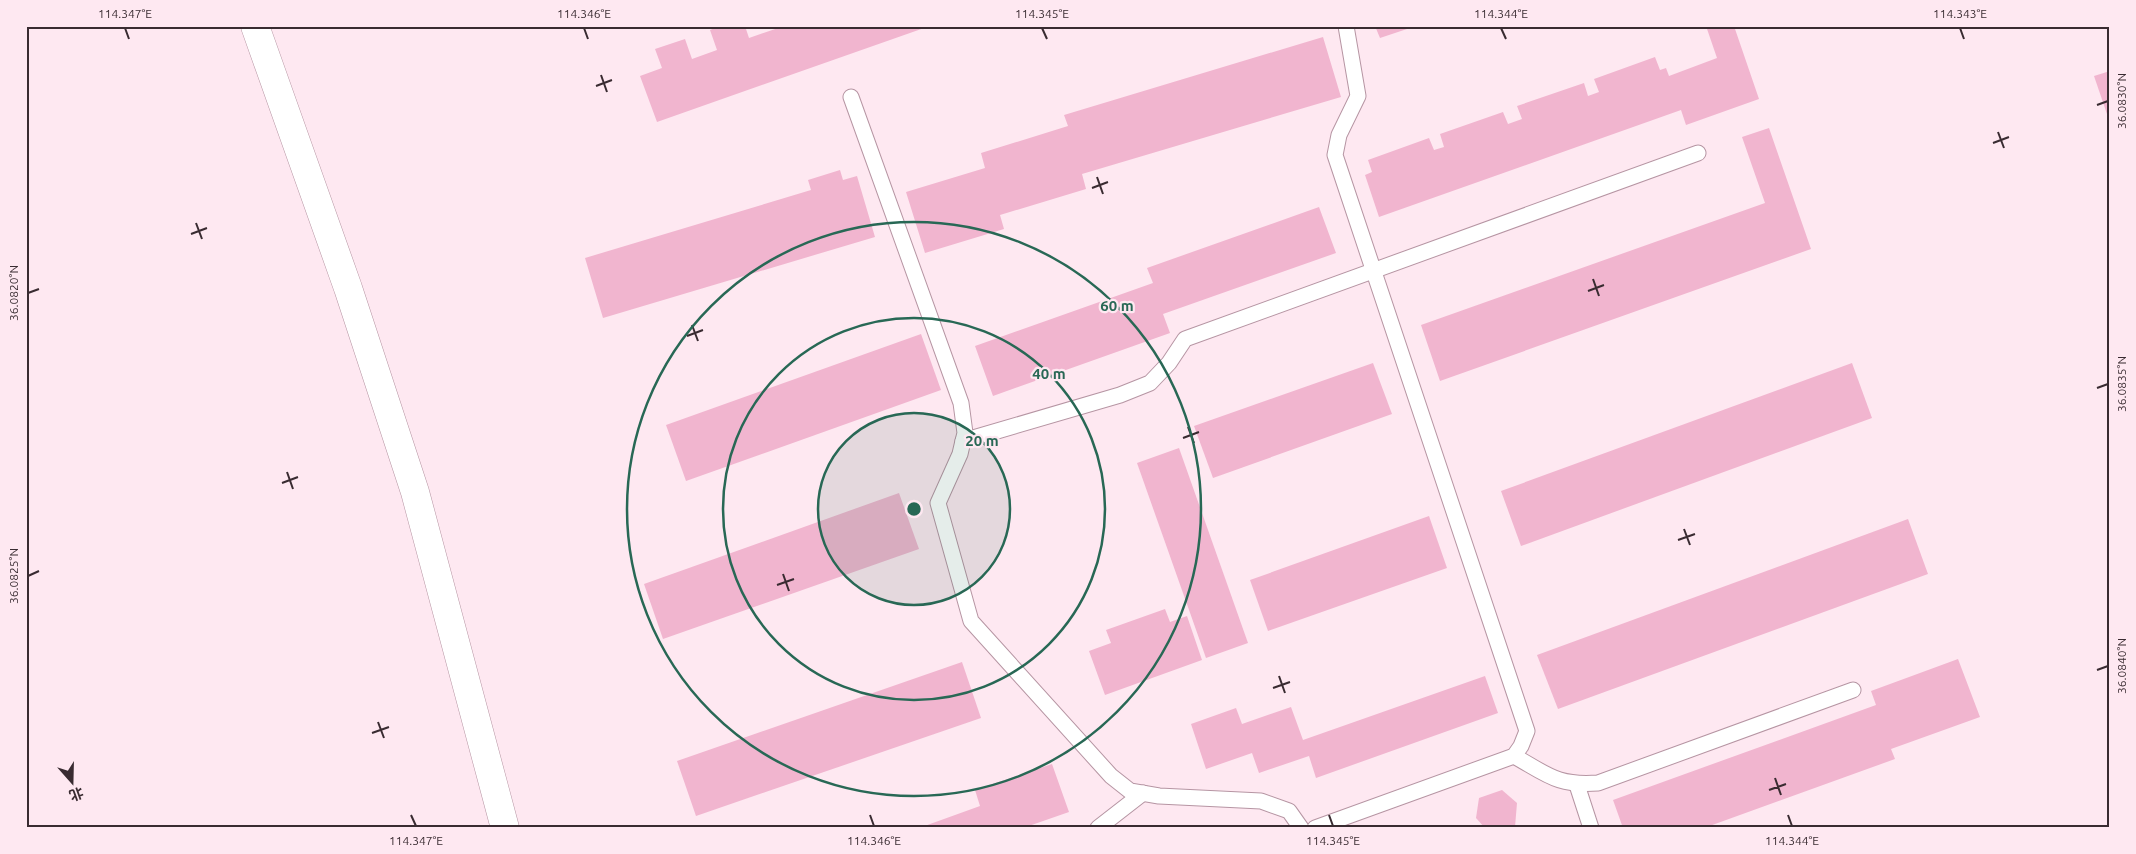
<svg xmlns="http://www.w3.org/2000/svg" width="2136" height="854" font-family="Ubuntu,'Noto Sans SC',sans-serif">
	<style>
		.building { fill: #f1b5cf }
		.lines { fill: none; stroke-linecap: round; stroke-linejoin: round }
		.service-casing { stroke: #b695a3; stroke-width: 17 }
		.tertiary-casing { stroke: #b695a3; stroke-width: 29 }
		.service { stroke: #fff; stroke-width: 15 }
		.tertiary { stroke: #fff; stroke-width: 28 }
		.ticks { fill: none; stroke: #392b31; stroke-width: 2 }
		.ring { fill: none; stroke: #286855; stroke-width: 2.5 }
		.centre { fill: #286855; stroke: #fee8f1; stroke-width: 2.5 }
		.ring-label { font-size: 15px; text-anchor: middle; font-weight: bold; fill: #286855; stroke: #fee8f1; stroke-width: 4.5; stroke-linejoin: round; paint-order: stroke }
		.neatline { fill: none; stroke: #392b31; stroke-width: 2 }
		.ticks-label { font-size: 12px; text-anchor: middle; fill: #392b31 }
	</style>
	<rect width="100%" height="100%" fill="#fee8f1"/>
	<!-- building -->
	<g class="building">
		<polygon points="720,26 745,26 749,38 784,26 927,27 657,122 640,76 662,68 655,49 685,39 692,59 717,50 710,30"/>
		<polygon points="1375,26 1413,26 1413,27 1380,38"/>
		<polygon points="1706,26 1734,26 1759,99 1686,125 1681,110 1379,217 1365,175 1372,172 1368,160 1429,138 1434,150 1444,147 1440,134 1503,112 1508,124 1522,119 1517,106 1584,83 1588,96 1599,92 1594,79 1655,57 1660,70 1666,68 1669,76 1717,58"/>
		<polygon points="1323,37 1341,97 1082,174 1086,189 1000,215 1004,229 925,253 906,192 985,168 981,153 1068,126 1064,115"/>
		<polygon points="2110,71 2110,120 2109,120 2094,76"/>
		<polygon points="1769,128 1811,249 1440,381 1421,325 1765,203 1742,137"/>
		<polygon points="840,170 843,180 857,176 875,237 603,318 585,258 811,190 808,180"/>
		<polygon points="1319,207 1336,253 1163,314 1170,333 993,396 975,346 1153,283 1147,268"/>
		<polygon points="921,334 941,390 686,481 666,425"/>
		<polygon points="1373,363 1392,414 1213,478 1194,426"/>
		<polygon points="1852,363 1872,418 1521,546 1501,491"/>
		<polygon points="1179,448 1248,643 1206,658 1137,463"/>
		<polygon points="899,493 919,549 663,639 644,584"/>
		<polygon points="1429,516 1447,568 1268,631 1250,580"/>
		<polygon points="1908,519 1928,574 1558,709 1537,655"/>
		<polygon points="1165,609 1170,622 1187,616 1202,660 1105,695 1089,651 1111,643 1106,630"/>
		<polygon points="1958,659 1980,717 1891,749 1895,759 1704,828 1623,828 1613,800 1876,705 1871,691"/>
		<polygon points="962,662 981,718 696,816 677,761"/>
		<polygon points="1485,676 1498,713 1316,778 1309,756 1259,773 1252,753 1206,769 1191,724 1236,708 1242,724 1291,707 1303,740"/>
		<polygon points="1052,764 1069,812 1023,828 919,828 980,806 975,790"/>
		<polygon points="1502,790 1517,803 1515,827 1485,828 1476,818 1479,798"/>
	</g>
	<g class="lines">
		<!-- service casing -->
		<g class="service-casing">
			<g id="service">
				<polyline points="851,97 961,403 965,433 963,441 960,454 938,503 971,621 1111,776 1130,791 1159,796 1261,801 1289,811 1301,828"/>
				<polyline points="963,441 1120,395 1150,383 1169,363 1185,339 1698,153"/>
				<path d="M1514,756C1548,775 1557,786 1598,783L1853,690"/>
				<polyline points="1577,785 1591,828"/>
				<polyline points="1098,828 1143,793"/>
				<polyline points="1315,828 1514,756 1521,746 1527,731 1335,155 1339,135 1358,96 1346,26"/>
			</g>
		</g>
		<!-- tertiary casing -->
		<g class="tertiary-casing">
			<polyline id="tertiary" points="255,26 348,288 415,492 505,828"/>
		</g>
		<!-- service -->
		<use href="#service" class="service"/>
		<!-- tertiary -->
		<use href="#tertiary" class="tertiary"/>
	</g>
	<!-- ticks -->
	<path class="ticks" d="M125,28L129,39M584,28L588,39M1042,28L1047,39M1501,28L1506,39M1960,28L1964,39M601,75L607,92M596,86L612,80M2097,105L2108,101M1998,132L2004,148M1993,143L2009,137M1097,177L1103,194M1092,188L1108,182M196,223L202,239M191,234L207,228M1593,279L1599,296M1588,291L1604,285M28,293L39,289M692,325L698,341M687,336L703,330M2097,388L2108,384M1188,427L1194,443M1183,438L1199,432M287,472L293,489M282,483L298,477M1684,529L1690,545M1678,540L1695,534M783,574L789,591M28,576L39,571M777,585L794,579M2097,670L2108,666M1279,676L1285,693M1273,688L1290,682M378,722L384,738M372,733L389,727M1775,778L1781,795M1769,790L1786,784M411,815L416,826M870,815L874,826M1329,815L1333,826M1788,815L1792,826"/>
	<!-- distance rings -->
	<circle cx="914" cy="509" r="96" fill="#286855" fill-opacity=".12"/>
	<g class="ring">
		<circle cx="914" cy="509" r="96"/>
		<circle cx="914" cy="509" r="191"/>
		<circle cx="914" cy="509" r="287"/>
	</g>
	<circle cx="914" cy="509" r="8" class="centre"/>
	<g class="ring-label">
		<text x="1117" y="311">60 m</text>
		<text x="1049" y="379">40 m</text>
		<text x="982" y="446">20 m</text>
	</g>
	<!-- border -->
	<rect width="2136" height="854" fill="none" stroke="#fee8f1" stroke-width="55"/>
	<!-- north arrow -->
	<g transform="translate(72 782) rotate(160)" stroke="#fee8f1" stroke-width="4" paint-order="stroke">
	<path d="M0-4L9 19L0 12L-9 19Z" fill="#392b31"/>
	<text y="-8" font-size="14" font-weight="bold" text-anchor="middle" fill="#392b31">北</text>
	</g>
	<rect x="28" y="28" width="2080" height="798" class="neatline"/>
	<g class="ticks-label">
		<text x="125" y="18">114.347°E</text>
		<text x="584" y="18">114.346°E</text>
		<text x="1042" y="18">114.345°E</text>
		<text x="1501" y="18">114.344°E</text>
		<text x="1960" y="18">114.343°E</text>
		<text transform="translate(2122 101) rotate(-90)" y="4">36.0830°N</text>
		<text transform="translate(14 293) rotate(-90)" y="4">36.0820°N</text>
		<text transform="translate(2122 384) rotate(-90)" y="4">36.0835°N</text>
		<text transform="translate(14 576) rotate(-90)" y="4">36.0825°N</text>
		<text transform="translate(2122 666) rotate(-90)" y="4">36.0840°N</text>
		<text x="416" y="845">114.347°E</text>
		<text x="874" y="845">114.346°E</text>
		<text x="1333" y="845">114.345°E</text>
		<text x="1792" y="845">114.344°E</text>
	</g>
</svg>
